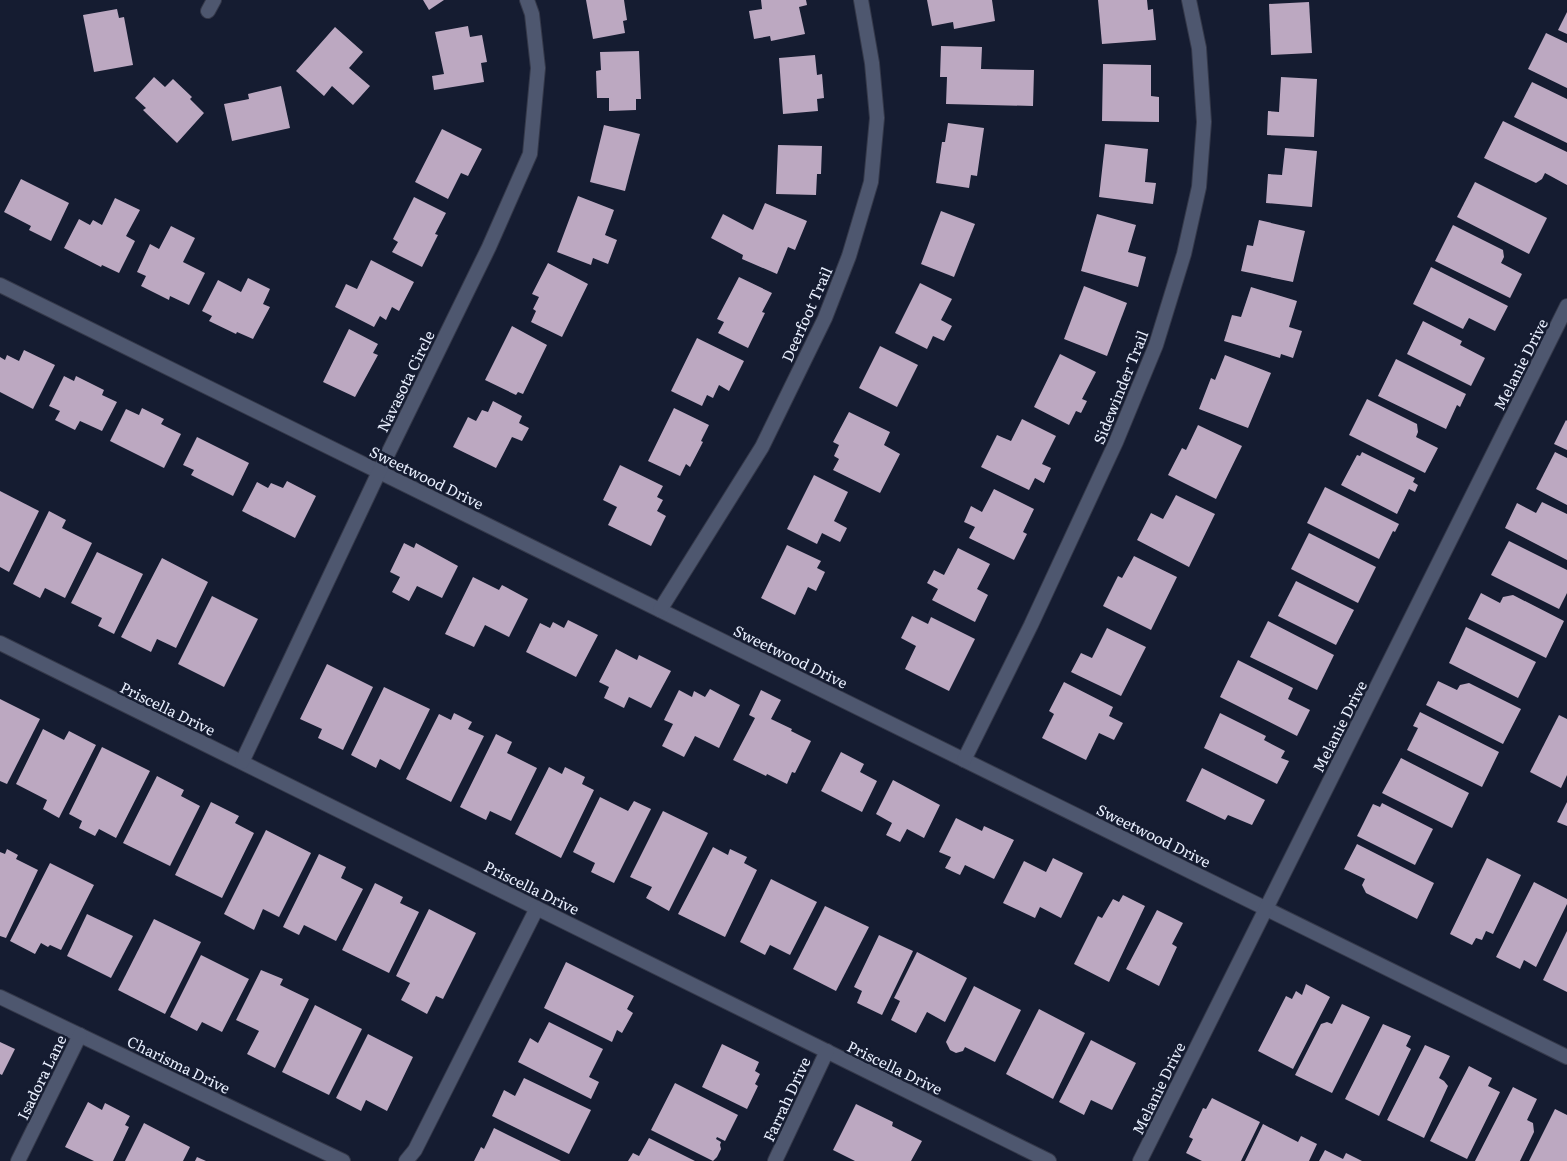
<svg xmlns="http://www.w3.org/2000/svg" width="1567" height="1161" font-family="Literata,serif">
	<style>
		.building { fill: #bca8c1 }
		.lines { fill: none; stroke-linecap: round; stroke-linejoin: round }
		.minor-casing { stroke: #35394a; stroke-width: 16 }
		.minor { stroke: #4e576f; stroke-width: 14 }
		.labels { text-anchor: middle; dominant-baseline: central; stroke-width: 5; stroke-linejoin: round; paint-order: stroke }
		.street-label { font-size: 15px; fill: #e8eefd; stroke: #151c31 }
	</style>
	<rect width="100%" height="100%" fill="#151c31"/>
	<!-- building -->
	<g class="building">
		<polygon points="423,0 444,0 429,10"/>
		<polygon points="586,0 624,0 627,20 623,21 625,33 593,39"/>
		<polygon points="761,0 806,0 807,5 799,7 805,34 771,41 770,36 754,39 749,11 762,9"/>
		<polygon points="927,0 992,0 995,21 954,29 953,22 932,26"/>
		<polygon points="1098,0 1147,0 1148,10 1153,9 1156,40 1102,44"/>
		<polygon points="1309,2 1312,53 1271,55 1269,4"/>
		<polygon points="117,9 119,18 124,17 133,65 94,72 83,15"/>
		<polygon points="1567,12 1567,34 1558,30"/>
		<polygon points="468,26 470,37 482,35 487,62 481,63 484,82 434,90 432,76 444,74 435,32"/>
		<polygon points="335,27 363,52 349,68 370,86 353,105 332,86 324,96 296,71"/>
		<polygon points="1546,33 1567,43 1567,88 1528,69"/>
		<polygon points="941,46 982,47 981,69 1034,70 1033,106 946,104 947,77 940,77"/>
		<polygon points="639,51 641,99 636,99 636,110 609,111 609,98 597,98 596,71 601,70 600,52"/>
		<polygon points="815,55 817,75 822,74 824,98 817,99 818,111 783,114 779,58"/>
		<polygon points="1103,64 1151,65 1151,96 1159,97 1159,122 1102,121"/>
		<polygon points="154,77 165,87 173,79 192,97 190,99 204,113 177,143 143,110 146,108 135,98"/>
		<polygon points="1281,77 1317,79 1314,137 1267,135 1268,111 1279,112"/>
		<polygon points="1532,82 1567,99 1567,143 1514,117"/>
		<polygon points="281,86 290,128 232,141 224,104 249,99 248,94"/>
		<polygon points="1503,121 1567,152 1567,185 1545,173 1542,179 1536,183 1484,158"/>
		<polygon points="948,123 984,128 977,176 971,175 969,188 936,183 942,142 945,142"/>
		<polygon points="604,125 640,134 625,191 590,182"/>
		<polygon points="442,129 482,149 468,176 461,173 448,199 415,182"/>
		<polygon points="1105,144 1148,149 1145,182 1156,183 1153,204 1099,197"/>
		<polygon points="778,145 822,146 821,174 817,174 816,195 776,194"/>
		<polygon points="1285,148 1317,151 1312,207 1266,203 1268,174 1282,175"/>
		<polygon points="21,179 69,203 51,241 29,230 31,226 4,212"/>
		<polygon points="1475,182 1547,218 1529,254 1457,217"/>
		<polygon points="578,196 614,210 605,235 617,240 608,264 593,258 591,265 557,252"/>
		<polygon points="414,197 446,213 435,234 438,235 422,267 392,252 398,242 393,239"/>
		<polygon points="115,198 140,210 126,236 135,241 119,273 102,265 101,267 64,248 79,219 90,225 93,220 102,225"/>
		<polygon points="765,203 807,221 795,250 788,247 777,274 742,259 743,255 711,238 723,214 753,230"/>
		<polygon points="941,211 975,224 954,277 921,264"/>
		<polygon points="1097,214 1136,225 1128,252 1146,257 1138,287 1081,271"/>
		<polygon points="1259,220 1305,231 1293,282 1241,271 1247,245 1253,246"/>
		<polygon points="1453,225 1503,250 1504,257 1501,263 1522,274 1510,298 1435,261"/>
		<polygon points="171,226 195,238 183,262 205,273 189,305 170,296 169,300 141,286 146,276 137,272 150,244 159,249"/>
		<polygon points="371,260 414,282 399,311 392,307 386,320 380,316 374,327 335,307 346,284 357,289"/>
		<polygon points="548,263 588,284 562,337 531,322 536,311 533,309 539,297 532,294"/>
		<polygon points="1431,267 1508,306 1495,331 1469,318 1463,329 1413,304"/>
		<polygon points="739,277 772,293 762,312 765,313 748,348 718,333 724,322 717,319"/>
		<polygon points="248,278 270,289 263,304 270,307 253,339 237,332 236,334 209,321 212,316 202,311 218,280 241,292"/>
		<polygon points="920,283 952,299 941,320 952,326 944,341 933,336 927,349 895,333"/>
		<polygon points="1084,286 1127,303 1107,356 1064,339"/>
		<polygon points="1251,287 1297,301 1289,327 1302,331 1293,358 1281,354 1280,358 1224,341 1232,315 1241,317"/>
		<polygon points="1423,321 1462,341 1460,345 1485,358 1471,386 1407,354"/>
		<polygon points="512,326 547,345 523,394 518,392 516,395 485,380"/>
		<polygon points="349,329 378,344 373,353 378,355 355,397 323,382"/>
		<polygon points="697,338 744,361 729,391 719,385 713,398 707,395 702,406 671,391"/>
		<polygon points="880,346 918,365 897,407 859,388"/>
		<polygon points="24,350 55,365 33,409 0,392 0,357 5,360 7,355 19,361"/>
		<polygon points="1060,354 1096,372 1082,399 1087,401 1081,413 1076,411 1069,425 1034,407"/>
		<polygon points="1225,355 1271,373 1248,428 1199,409 1211,378 1215,380"/>
		<polygon points="1396,359 1466,394 1460,407 1457,405 1446,429 1378,396"/>
		<polygon points="64,376 74,381 76,376 104,390 102,395 117,402 102,431 80,421 75,430 55,420 60,411 49,406"/>
		<polygon points="1367,399 1417,424 1418,432 1416,437 1438,448 1425,473 1349,435"/>
		<polygon points="493,401 522,416 519,423 529,428 522,441 512,437 496,468 453,447 468,417 476,421 482,410 488,412"/>
		<polygon points="142,408 164,419 161,424 181,434 164,468 110,441 126,409 139,415"/>
		<polygon points="674,408 709,425 701,441 703,442 690,467 686,464 680,476 648,461"/>
		<polygon points="849,412 890,432 884,445 900,454 880,493 833,470 839,459 834,456 839,445 833,442"/>
		<polygon points="1022,419 1056,436 1042,464 1051,468 1044,483 1035,478 1029,490 981,467 997,435 1011,441"/>
		<polygon points="1566,420 1567,421 1567,450 1554,444"/>
		<polygon points="1198,425 1242,446 1216,499 1168,475 1182,448 1186,450"/>
		<polygon points="197,437 249,463 233,496 191,475 194,470 183,465"/>
		<polygon points="1362,452 1415,478 1413,482 1418,485 1415,492 1409,489 1397,514 1341,485 1357,455 1360,456"/>
		<polygon points="1555,452 1567,458 1567,505 1536,489"/>
		<polygon points="620,465 663,486 657,497 663,500 657,511 666,516 651,546 608,525 617,507 603,500"/>
		<polygon points="814,475 848,492 834,521 847,528 840,542 822,533 817,544 787,529"/>
		<polygon points="287,481 316,496 295,538 242,511 257,482 268,488 271,483 283,488"/>
		<polygon points="1325,487 1399,524 1395,532 1393,531 1379,559 1307,523"/>
		<polygon points="994,489 1034,509 1023,532 1027,534 1014,560 969,538 975,527 964,522 971,506 982,512"/>
		<polygon points="0,491 39,511 9,572 0,567"/>
		<polygon points="1176,495 1215,514 1189,567 1137,540 1151,513 1163,519"/>
		<polygon points="1542,502 1567,514 1567,560 1505,528 1517,503 1536,513"/>
		<polygon points="49,511 66,520 62,528 92,543 65,598 45,588 40,598 13,584"/>
		<polygon points="1309,533 1376,567 1358,603 1291,569"/>
		<polygon points="1509,541 1567,570 1567,593 1559,609 1491,575"/>
		<polygon points="404,543 414,548 416,543 458,566 442,598 417,586 409,601 392,592 400,577 390,572"/>
		<polygon points="787,545 821,561 817,568 825,572 816,591 808,587 795,615 761,598"/>
		<polygon points="958,548 990,564 977,589 988,595 975,622 932,600 938,589 927,583 934,570 944,575"/>
		<polygon points="97,552 143,574 114,634 98,626 102,618 71,603"/>
		<polygon points="1134,556 1177,577 1151,630 1103,606 1118,576 1122,578"/>
		<polygon points="162,558 208,582 176,648 157,639 151,652 121,637"/>
		<polygon points="473,577 499,590 502,585 528,599 509,637 485,625 474,647 445,634"/>
		<polygon points="1296,581 1354,610 1336,645 1278,616"/>
		<polygon points="1481,593 1500,603 1503,597 1513,595 1564,621 1546,658 1468,619"/>
		<polygon points="212,596 258,619 224,687 178,664"/>
		<polygon points="912,616 928,624 931,617 975,639 949,691 905,669 916,646 901,638"/>
		<polygon points="568,620 598,635 576,677 526,652 540,623 550,628 553,622 564,628"/>
		<polygon points="1268,621 1334,655 1317,690 1250,657"/>
		<polygon points="1466,627 1536,662 1518,698 1449,663"/>
		<polygon points="1107,628 1146,647 1121,696 1071,672 1081,653 1092,658"/>
		<polygon points="616,649 637,660 639,655 671,671 651,708 629,697 624,708 604,698 609,687 599,682"/>
		<polygon points="1238,660 1293,688 1288,699 1310,710 1297,736 1220,697"/>
		<polygon points="327,664 373,687 343,750 318,738 322,729 300,719"/>
		<polygon points="1438,681 1457,690 1460,685 1469,683 1521,709 1503,744 1426,705"/>
		<polygon points="1064,682 1113,707 1109,716 1123,723 1114,740 1099,733 1086,760 1042,738 1054,714 1049,711"/>
		<polygon points="384,687 430,709 400,770 380,759 376,768 351,755"/>
		<polygon points="710,689 740,705 719,748 695,736 684,757 662,746 673,724 664,720 679,690 692,697 694,691 705,697"/>
		<polygon points="761,690 781,700 771,719 792,729 791,731 811,741 795,773 792,772 787,784 767,774 766,776 733,760 755,718 749,715"/>
		<polygon points="0,699 40,719 7,784 0,781"/>
		<polygon points="1420,712 1499,752 1482,787 1407,750 1418,728 1413,726"/>
		<polygon points="454,713 472,722 468,729 484,736 451,802 406,779 439,714 451,720"/>
		<polygon points="1220,713 1266,736 1264,740 1285,751 1281,758 1289,761 1277,784 1204,748"/>
		<polygon points="1559,715 1567,719 1567,775 1561,788 1530,772"/>
		<polygon points="43,729 64,740 69,731 96,745 59,818 43,809 47,800 16,784"/>
		<polygon points="496,734 512,742 507,753 537,768 511,821 490,811 486,820 460,807"/>
		<polygon points="102,747 150,771 116,838 99,829 95,836 79,828 82,821 69,814"/>
		<polygon points="841,752 864,764 860,772 877,781 862,812 821,791"/>
		<polygon points="1401,758 1469,793 1452,828 1382,793"/>
		<polygon points="549,767 562,774 565,767 585,777 582,784 594,790 561,858 515,834"/>
		<polygon points="1202,768 1265,800 1252,825 1228,815 1225,820 1186,801"/>
		<polygon points="157,776 184,790 181,796 200,806 170,866 123,843"/>
		<polygon points="893,780 940,805 924,838 907,829 900,842 886,835 892,823 876,814"/>
		<polygon points="600,797 628,811 634,801 651,809 614,883 591,872 595,863 573,852"/>
		<polygon points="211,802 239,816 235,823 254,833 222,898 175,875"/>
		<polygon points="1567,802 1567,826 1557,822"/>
		<polygon points="1382,803 1433,829 1415,865 1357,836 1373,804 1380,807"/>
		<polygon points="663,811 708,833 669,911 646,898 652,887 630,877"/>
		<polygon points="956,818 982,831 984,826 1014,840 994,879 965,865 960,875 945,868 951,857 939,852"/>
		<polygon points="266,830 311,853 279,917 263,909 254,930 224,914"/>
		<polygon points="1357,844 1434,883 1417,919 1366,893 1362,885 1365,879 1344,869"/>
		<polygon points="713,847 728,855 730,849 747,857 744,863 757,870 725,937 678,914"/>
		<polygon points="7,849 18,855 16,859 38,870 6,938 0,936 0,852 5,854"/>
		<polygon points="319,854 346,867 341,878 363,889 336,941 304,925 299,935 283,927"/>
		<polygon points="1053,858 1083,873 1061,918 1040,907 1035,918 1003,903 1024,861 1046,872"/>
		<polygon points="1487,858 1521,875 1493,934 1486,931 1482,940 1476,938 1472,945 1450,934"/>
		<polygon points="50,863 94,885 61,950 50,945 48,947 41,943 35,954 10,941"/>
		<polygon points="771,879 817,902 790,955 770,945 765,955 740,942"/>
		<polygon points="1534,882 1567,899 1567,904 1536,967 1524,960 1520,969 1496,957"/>
		<polygon points="375,883 403,897 400,903 419,912 389,973 342,950"/>
		<polygon points="1123,895 1145,906 1109,982 1074,964 1098,916 1102,918 1113,899 1119,902"/>
		<polygon points="825,906 869,927 836,991 793,969"/>
		<polygon points="429,909 476,933 443,999 436,996 427,1014 401,1000 410,983 396,976"/>
		<polygon points="1157,910 1183,923 1172,944 1177,947 1159,986 1126,969"/>
		<polygon points="87,914 133,936 111,978 67,956"/>
		<polygon points="154,919 201,942 165,1014 118,990"/>
		<polygon points="1567,931 1567,992 1543,980"/>
		<polygon points="879,935 913,951 882,1015 857,1003 862,991 854,987"/>
		<polygon points="917,952 967,978 945,1022 927,1012 916,1033 891,1020 900,1001 894,998"/>
		<polygon points="201,955 249,979 222,1032 202,1022 197,1031 170,1017"/>
		<polygon points="566,962 634,996 627,1009 633,1013 622,1033 617,1030 612,1042 544,1008"/>
		<polygon points="261,970 283,979 280,985 309,999 275,1068 247,1054 259,1031 236,1020"/>
		<polygon points="1306,984 1330,997 1293,1069 1258,1051 1286,996 1292,999 1296,991 1302,995"/>
		<polygon points="974,986 1021,1010 995,1062 965,1047 963,1051 956,1053 950,1050 946,1042"/>
		<polygon points="1342,1004 1370,1017 1332,1093 1295,1075 1321,1024 1327,1022 1332,1024"/>
		<polygon points="315,1005 362,1029 329,1095 282,1072"/>
		<polygon points="1039,1009 1085,1033 1053,1099 1006,1074"/>
		<polygon points="549,1022 603,1049 589,1077 599,1082 591,1099 518,1062 530,1038 538,1043"/>
		<polygon points="1383,1024 1411,1036 1406,1046 1411,1049 1379,1116 1345,1099"/>
		<polygon points="368,1034 413,1057 387,1111 366,1100 361,1111 336,1098"/>
		<polygon points="1091,1040 1136,1063 1112,1110 1091,1100 1084,1115 1059,1102"/>
		<polygon points="0,1042 15,1049 2,1075 0,1074"/>
		<polygon points="722,1044 759,1062 755,1071 760,1074 755,1084 758,1086 747,1109 702,1087"/>
		<polygon points="1425,1045 1450,1056 1439,1078 1444,1081 1448,1086 1424,1138 1387,1120"/>
		<polygon points="1469,1066 1492,1078 1488,1086 1500,1092 1467,1159 1430,1141"/>
		<polygon points="524,1078 591,1110 569,1154 492,1116 504,1090 515,1096"/>
		<polygon points="675,1083 738,1115 725,1141 717,1137 716,1139 721,1142 720,1145 721,1149 717,1157 713,1161 651,1130"/>
		<polygon points="1513,1087 1537,1099 1527,1120 1533,1123 1534,1132 1520,1161 1475,1161"/>
		<polygon points="1212,1098 1260,1122 1241,1161 1202,1161 1186,1153 1193,1139 1189,1137 1203,1108 1206,1109"/>
		<polygon points="88,1102 102,1110 105,1103 130,1116 125,1125 129,1127 113,1161 94,1161 65,1147"/>
		<polygon points="856,1104 893,1122 892,1126 922,1141 911,1161 855,1161 833,1150"/>
		<polygon points="1555,1109 1567,1115 1567,1161 1529,1161"/>
		<polygon points="144,1123 190,1147 183,1161 125,1161"/>
		<polygon points="1263,1124 1298,1142 1301,1136 1317,1144 1309,1161 1245,1161"/>
		<polygon points="494,1128 561,1161 474,1161 481,1147 484,1149"/>
		<polygon points="649,1138 695,1161 628,1161 633,1153 639,1156"/>
		<polygon points="1325,1150 1343,1159 1346,1153 1362,1161 1319,1161"/>
		<polygon points="197,1157 206,1161 195,1161"/>
	</g>
	<g class="lines">
		<!-- minor casing -->
		<g class="minor-casing">
			<g id="minor">
				<polyline points="208,11 214,0"/>
				<polyline points="0,285 1567,1057"/>
				<polyline points="660,610 762,447 825,318 849,256 871,182 877,118 872,63 861,0"/>
				<polyline points="0,643 1049,1161"/>
				<polyline points="964,760 1031,625 1116,442 1156,345 1184,254 1199,187 1204,122 1199,48 1189,0"/>
				<polyline points="242,762 379,472 489,247 530,154 538,68 532,14 527,0"/>
				<polyline points="0,997 343,1161"/>
				<polyline points="18,1161 80,1035"/>
				<polyline points="406,1161 415,1150 537,908"/>
				<polyline points="775,1161 827,1051"/>
				<polyline points="1140,1161 1567,306"/>
			</g>
		</g>
		<!-- minor -->
		<use href="#minor" class="minor"/>
	</g>
	<g class="labels">
		<!-- street labels -->
		<g class="street-label">
			<text transform="translate(806 314) rotate(-66)">Deerfoot Trail</text>
			<text transform="translate(1520 364) rotate(-63)">Melanie Drive</text>
			<text transform="translate(405 381) rotate(-64)">Navasota Circle</text>
			<text transform="translate(1120 387) rotate(-68)">Sidewinder Trail</text>
			<text transform="translate(427 477) rotate(26)">Sweetwood Drive</text>
			<text transform="translate(791 656) rotate(26)">Sweetwood Drive</text>
			<text transform="translate(168 708) rotate(26)">Priscella Drive</text>
			<text transform="translate(1339 726) rotate(-63)">Melanie Drive</text>
			<text transform="translate(1154 835) rotate(26)">Sweetwood Drive</text>
			<text transform="translate(532 887) rotate(26)">Priscella Drive</text>
			<text transform="translate(179 1064) rotate(26)">Charisma Drive</text>
			<text transform="translate(895 1067) rotate(26)">Priscella Drive</text>
			<text transform="translate(41 1077) rotate(-64)">Isadora Lane</text>
			<text transform="translate(1158 1088) rotate(-64)">Melanie Drive</text>
			<text transform="translate(786 1099) rotate(-65)">Farrah Drive</text>
		</g>
	</g>
</svg>
